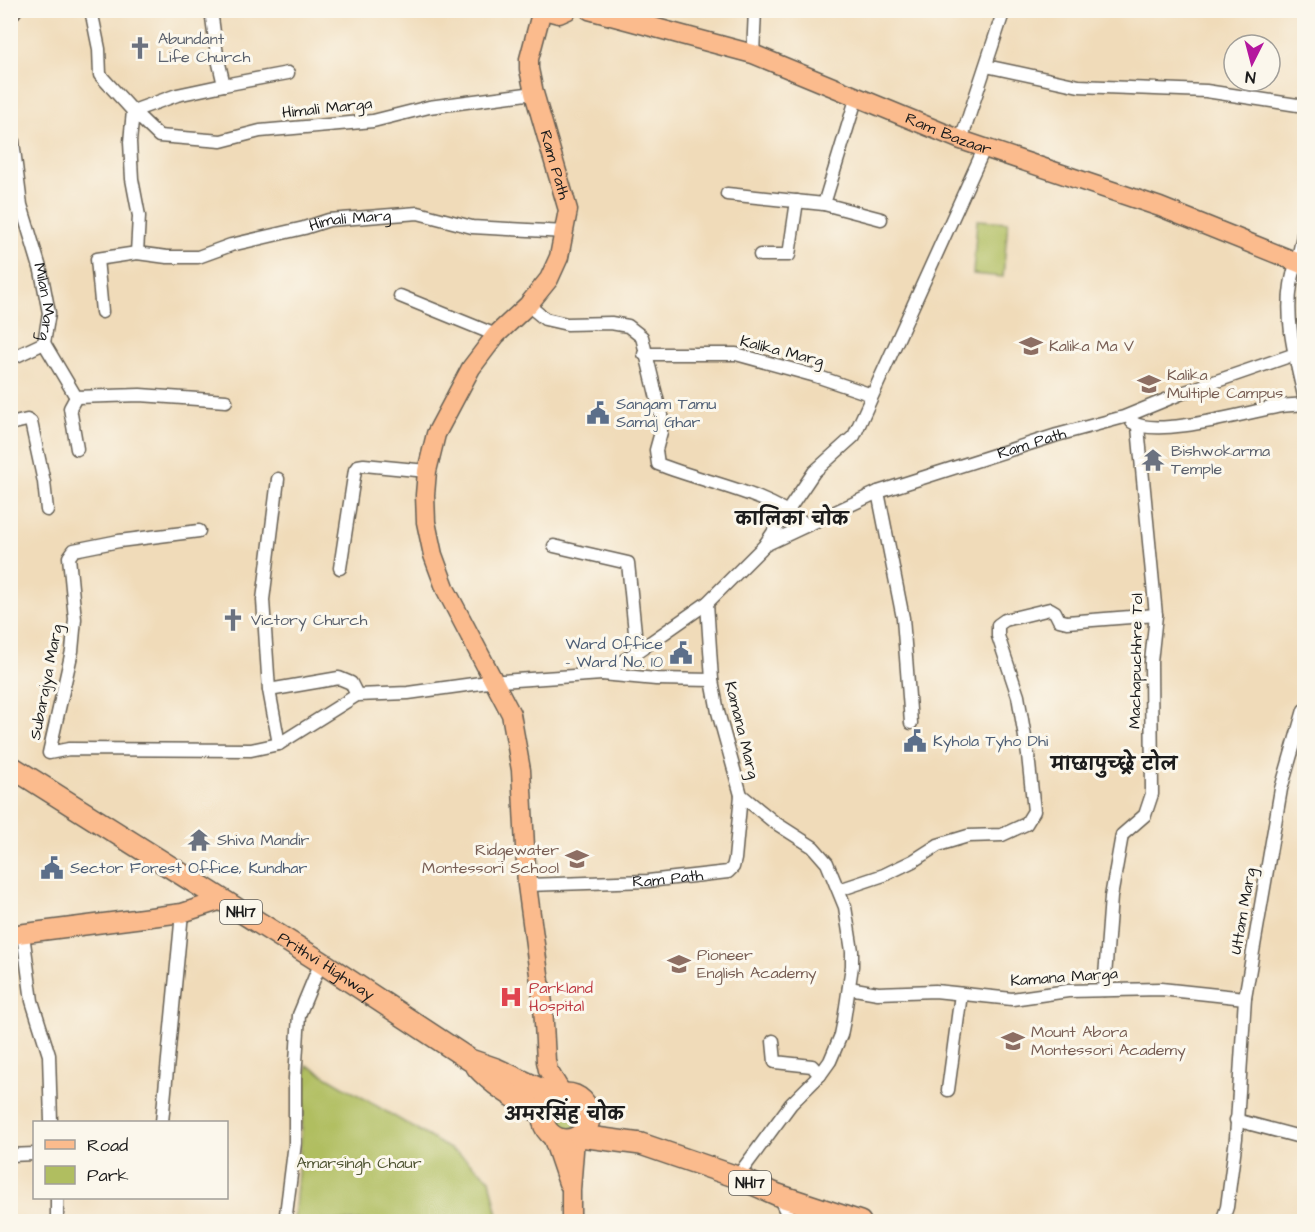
<svg xmlns="http://www.w3.org/2000/svg" width="1315" height="1232" font-family="'Architects Daughter','Playpen Sans Deva',sans-serif">
	<style>
		.green { fill: #b0be60; stroke: #666d3e; stroke-width: 1.5 }
		.lines { fill: none; stroke-linecap: round; stroke-linejoin: round }
		.street-casing { stroke: #665f53; stroke-width: 15 }
		.secondary-casing { stroke: #665f53; stroke-width: 20 }
		.primary-casing { stroke: #665f53; stroke-width: 21 }
		.highway-casing { stroke: #665f53; stroke-width: 24 }
		.street { stroke: #fff; stroke-width: 12 }
		.secondary { stroke: #fde4d1; stroke-width: 16 }
		.primary { stroke: #fbbb8d; stroke-width: 18 }
		.highway { stroke: #fbbb8d; stroke-width: 21 }
		.labels { text-anchor: middle; dominant-baseline: central; stroke-width: 6; stroke-linejoin: round; paint-order: stroke }
		.shield { fill: #fbf7ec; stroke: #5f5e5a; stroke-width: 1.5 }
		.shield-label { font-size: 15px; font-weight: bold; fill: #1c1c1c }
		.worship-label { font-size: 16px; fill: #5b616d; stroke: #fbf7ec; text-anchor: start }
		.street-label { font-size: 16px; fill: #1c1c1c; stroke: #fbf7ec }
		.education-label { font-size: 16px; fill: #785e54; stroke: #fbf7ec; text-anchor: start }
		.service-label { font-size: 16px; fill: #4e5e75; stroke: #fbf7ec; text-anchor: start }
		.health-label { font-size: 16px; fill: #be3a42; stroke: #fbf7ec; text-anchor: start }
		.park-label { font-size: 16px; fill: #505534; stroke: #fbf7ec }
		.neighbourhood-label { font-size: 18px; font-weight: bold; fill: #1c1c1c; stroke: #fbf7ec }
	</style>
	<rect width="100%" height="100%" fill="#fbf7ec"/>
	<filter id="ink" filterUnits="userSpaceOnUse"><feTurbulence type="fractalNoise" baseFrequency=".0167" numOctaves="2"/><feDisplacementMap in="SourceGraphic" scale="12" xChannelSelector="R" yChannelSelector="G"/><feConvolveMatrix kernelMatrix="1 2 1 2 8 2 1 2 1" color-interpolation-filters="sRGB"/></filter>
	<filter id="wash" filterUnits="userSpaceOnUse"><feTurbulence type="fractalNoise" baseFrequency=".008" numOctaves="4" result="noise"/><feDisplacementMap in="SourceGraphic" scale="24" xChannelSelector="R" yChannelSelector="G"/><feGaussianBlur stdDeviation="1.35" result="paint"/><feColorMatrix in="noise" values="0 0 0 0 0 0 0 0 0 0 0 0 0 0 0 0 0 1.4 0 .05"/><feComposite in="paint" operator="in"/></filter>
	<g filter="url(#wash)">
		<rect width="100%" height="100%" fill="#f0dbb9"/>
		<!-- green -->
		<g class="green">
			<polygon points="977,220 1008,222 1003,277 973,274"/>
			<polygon points="307,1065 462,1156 490,1179 499,1221 294,1221"/>
			<circle cx="566" cy="1117" r="14"/>
		</g>
	</g>
	<g filter="url(#ink)">
		<g class="lines">
			<!-- street casing -->
			<g class="street-casing">
				<g id="street">
					<polyline points="91,10 99,49 100,75 133,111 130,142 132,179 139,216 137,253"/>
					<polyline points="211,10 217,55 224,85 288,73"/>
					<polyline points="753,54 755,10"/>
					<polyline points="986,66 1079,86 1206,91 1304,106"/>
					<polyline points="224,85 177,95 133,111 159,136 221,141 260,131 373,121 429,107 534,93"/>
					<polyline points="857,96 824,204 881,219"/>
					<path id="s1" d="M10,118L21,205L41,271L49,313L44,343L10,359"/>
					<polyline points="961,140 1004,10"/>
					<polyline points="727,194 824,204"/>
					<path d="M1304,226C1303,246 1294,265 1291,285C1285,323 1296,359 1304,396"/>
					<polyline points="760,255 789,255 797,201"/>
					<polyline points="400,296 496,335"/>
					<path d="M528,305L545,319L567,324L611,323L628,326L642,337L661,415V432L656,450L658,464C711,485 761,490 807,525"/>
					<path id="s2" d="M102,312L97,259L137,253L167,257H198L231,245L304,228L329,220L418,213L472,227L565,232"/>
					<polyline points="44,343 76,397"/>
					<polyline points="644,354 736,354 816,376 872,395"/>
					<polyline points="76,397 140,395 226,401"/>
					<polyline points="76,397 70,408 77,449"/>
					<path d="M1132,422C1156,439 1251,411 1281,406C1289,405 1297,405 1304,404"/>
					<polyline points="10,424 27,420 31,422 44,482 47,510"/>
					<polyline points="278,479 263,600 269,690 279,744"/>
					<polyline points="878,492 903,618 911,723"/>
					<polyline points="199,531 119,541 74,550 69,557 75,619 72,651 49,753 69,749 251,750 279,744 357,695 408,693 488,682 602,674 637,652 707,603 764,546 814,472 854,436 984,149"/>
					<path id="s3" d="M765,545L878,492L1057,435L1124,417L1185,392L1304,351"/>
					<polyline points="554,546 628,563 637,652"/>
					<polyline points="340,568 355,470 358,466 364,465 427,471"/>
					<polyline points="707,603 712,680 718,712 741,795 774,822 813,847 827,863 845,907 852,951 852,966 844,1020 841,1035 830,1061 820,1075 791,1104 737,1177"/>
					<polyline points="602,674 656,679 712,680"/>
					<polyline points="269,690 339,678 351,683 357,695"/>
					<path id="s4" d="M527,885L648,881L728,872L733,867L735,859L741,795"/>
					<polyline points="839,890 884,875 913,861 938,845 968,836 1002,835 1026,824 1034,811 1028,755 1018,696 998,636 998,625 1005,620 1050,609 1055,612 1059,620 1067,622 1156,615"/>
					<polyline points="23,934 32,1001 49,1055 51,1122"/>
					<polyline points="849,988 878,993 935,991 1012,999 1068,991 1161,989 1245,998"/>
					<polyline points="1104,990 1111,897 1122,835 1145,815 1152,794 1151,662 1156,615 1138,427"/>
					<polyline points="773,1041 775,1062 812,1066 820,1075"/>
					<polyline points="948,1090 961,994"/>
					<polyline points="1236,1120 1304,1138"/>
					<polyline points="162,1122 182,913"/>
					<polyline points="10,1155 34,1154"/>
					<polyline points="778,1195 791,1222"/>
					<polyline points="57,1222 57,1198"/>
					<polyline points="285,1222 295,1143 295,1078 299,1015 321,962"/>
					<polyline points="1222,1222 1227,1207 1236,1138 1245,998 1281,789 1304,710"/>
				</g>
			</g>
			<!-- secondary casing -->
			<g class="secondary-casing">
				<polyline id="secondary" points="10,11 13,10"/>
			</g>
			<!-- primary casing -->
			<g class="primary-casing">
				<g id="primary">
					<path id="s5" d="M542,10L529,59V69L534,93L568,210L559,257L549,279L528,305L496,335L471,368L436,434L427,471L425,495L426,522L433,555L446,590L511,714L521,770L527,885L543,1004L546,1061L548,1070L562,1093"/>
					<polyline points="544,10 559,14 568,10"/>
					<path id="s6" d="M589,10L753,54L961,140L1160,207L1304,265"/>
					<polyline points="10,935 182,913 222,900"/>
					<polyline points="552,1136 568,1183"/>
					<polyline points="571,1222 571,1190 575,1138"/>
				</g>
			</g>
			<!-- highway casing -->
			<g class="highway-casing">
				<g id="highway">
					<path id="s7" d="M10,766L321,962L470,1060L496,1069L555,1096"/>
					<path d="M477,1067C495,1087 519,1100 542,1114"/>
					<circle cx="566" cy="1117" r="23"/>
					<polyline points="580,1136 641,1144 737,1177 778,1195 860,1222"/>
				</g>
			</g>
			<!-- street -->
			<use href="#street" class="street"/>
			<!-- secondary -->
			<use href="#secondary" class="secondary"/>
			<!-- primary -->
			<use href="#primary" class="primary"/>
			<!-- highway -->
			<use href="#highway" class="highway"/>
		</g>
	</g>
	<!-- icons -->
	<defs>
		<g id="church-bare" transform="scale(1.8)"><path d="M-1.2-6h2.4v3.5h3.3v2.4h-3.3V6h-2.4V-.1h-3.3v-2.4h3.3Z" fill="#6b7280" stroke="#fbf7ec" stroke-width="2.5" paint-order="stroke"/></g>
		<g id="school-bare" transform="scale(1.8)"><path d="M0-5L7-2L0 1L-7-2ZM-4 1L0 2.5L4 1V4Q0 6-4 4Z" fill="#8d6e63" stroke="#fbf7ec" stroke-width="2.5" paint-order="stroke"/></g>
		<g id="university-bare" transform="scale(1.8)"><path d="M0-5L7-2L0 1L-7-2ZM-4 1L0 2.5L4 1V4Q0 6-4 4Z" fill="#8d6e63" stroke="#fbf7ec" stroke-width="2.5" paint-order="stroke"/></g>
		<g id="civic-bare" transform="scale(1.8)"><path d="M-.6-6.5H3V-4.5H.6V-3L4-1V1h2V6H-6V1h2V-1L-.6-3ZM-1.2 2.5V6h2.4V2.5Z" fill="#5c6f8a" stroke="#fbf7ec" stroke-width="2.5" paint-order="stroke"/></g>
		<g id="temple-bare" transform="scale(1.8)"><path d="M0-6L5-2H3V0L6.5 2.5H4V6H1.5V3h-3V6H-4V2.5H-6.5L-3 0V-2H-5Z" fill="#6b7280" stroke="#fbf7ec" stroke-width="2.5" paint-order="stroke"/></g>
		<g id="hospital-bare" transform="scale(1.8)"><path d="M-5-5h3v3.5h4V-5h3V5h-3V1.5h-4V5h-3Z" fill="#e0444e" stroke="#fbf7ec" stroke-width="2.5" paint-order="stroke"/></g>
	</defs>
	<g fill-rule="evenodd">
		<use href="#church-bare" x="140" y="48"/>
		<use href="#school-bare" x="1031" y="346"/>
		<use href="#university-bare" x="1149" y="384"/>
		<use href="#civic-bare" x="598" y="413"/>
		<use href="#temple-bare" x="1153" y="460"/>
		<use href="#church-bare" x="233" y="620"/>
		<use href="#civic-bare" x="681" y="653"/>
		<use href="#civic-bare" x="915" y="741"/>
		<use href="#temple-bare" x="199" y="840"/>
		<use href="#school-bare" x="577" y="859"/>
		<use href="#civic-bare" x="52" y="868"/>
		<use href="#school-bare" x="679" y="964"/>
		<use href="#hospital-bare" x="511" y="997"/>
		<use href="#school-bare" x="1013" y="1041"/>
	</g>
	<g class="labels">
		<!-- shield labels -->
		<g class="shield">
			<rect x="220" y="900" width="42" height="24" rx="4.5"/>
			<rect x="729" y="1171" width="42" height="24" rx="4.5"/>
		</g>
		<g class="shield-label">
			<text x="241" y="912">NH17</text>
			<text x="750" y="1183">NH17</text>
		</g>
		<!-- worship labels -->
		<g class="worship-label">
			<text x="158" y="39">Abundant<tspan x="158" dy="18">Life Church</tspan></text>
			<text x="1171" y="451">Bishwokarma<tspan x="1171" dy="18">Temple</tspan></text>
			<text x="251" y="620">Victory Church</text>
			<text x="217" y="840">Shiva Mandir</text>
		</g>
		<!-- street labels -->
		<g class="street-label">
			<text transform="translate(327 108) rotate(-6)">Himali Marga</text>
			<text stroke="none"><textPath href="#s6" startOffset="381">Ram Bazaar</textPath></text>
			<text stroke="none"><textPath href="#s5" startOffset="160">Ram Path</textPath></text>
			<text stroke="none"><textPath href="#s2" startOffset="312">Himali Marg</textPath></text>
			<text stroke="none"><textPath href="#s1" startOffset="188">Milan Marg</textPath></text>
			<text transform="translate(782 351) rotate(14)">Kalika Marg</text>
			<text stroke="none"><textPath href="#s3" startOffset="286">Ram Path</textPath></text>
			<text transform="translate(1136 661) rotate(-89)">Machapuchhre Tol</text>
			<text transform="translate(46 682) rotate(-79)">Subarajya Marg</text>
			<text transform="translate(742 730) rotate(76)">Kamana Marg</text>
			<text stroke="none"><textPath href="#s4" startOffset="141">Ram Path</textPath></text>
			<text transform="translate(1243 911) rotate(-80)">Uttam Marg</text>
			<text stroke="none"><textPath href="#s7" startOffset="374">Prithvi Highway</textPath></text>
			<text transform="translate(1064 977) rotate(-4)">Kamana Marga</text>
		</g>
		<!-- education labels -->
		<g class="education-label">
			<text x="1049" y="346">Kalika Ma V</text>
			<text x="1167" y="375">Kalika<tspan x="1167" dy="18">Multiple Campus</tspan></text>
			<text x="559" y="850" text-anchor="end">Ridgewater<tspan x="559" dy="18">Montessori School</tspan></text>
			<text x="697" y="955">Pioneer<tspan x="697" dy="18">English Academy</tspan></text>
			<text x="1031" y="1032">Mount Abora<tspan x="1031" dy="18">Montessori Academy</tspan></text>
		</g>
		<!-- service labels -->
		<g class="service-label">
			<text x="616" y="404">Sangam Tamu<tspan x="616" dy="18">Samaj Ghar</tspan></text>
			<text x="663" y="644" text-anchor="end">Ward Office<tspan x="663" dy="18">- Ward No. 10</tspan></text>
			<text x="933" y="741">Kyhola Tyho Dhi</text>
			<text x="70" y="868">Sector Forest Office, Kundhar</text>
		</g>
		<!-- health labels -->
		<g class="health-label">
			<text x="529" y="988">Parkland<tspan x="529" dy="18">Hospital</tspan></text>
		</g>
		<!-- park labels -->
		<g class="park-label">
			<text x="359" y="1163">Amarsingh Chaur</text>
		</g>
		<!-- neighbourhood labels -->
		<g class="neighbourhood-label">
			<text x="792" y="519">कालिका चोक</text>
			<text x="1114" y="764">माछापुच्छ्रे टोल</text>
			<text x="564" y="1114">अमरसिंह चोक</text>
		</g>
	</g>
	<!-- margin -->
	<rect width="1315" height="1232" fill="none" stroke="#fbf7ec" stroke-width="36"/>
	<!-- legend -->
	<rect x="33" y="1121" width="195" height="78" fill="#fbf7ec" stroke="#a29f99" stroke-width="1.5"/>
	<rect x="45" y="1140" width="30" height="9" fill="#fbbb8d" stroke="#a29f99" stroke-width="1.5"/>
	<text x="87" y="1151" font-size="18" fill="#1c1c1c">Road</text>
	<rect x="45" y="1166" width="30" height="18" fill="#b0be60" stroke="#a29f99" stroke-width="1.5"/>
	<text x="87" y="1181" font-size="18" fill="#1c1c1c">Park</text>
	<!-- north arrow -->
	<g transform="translate(1252 63) rotate(186)"><circle r="28" fill="#fbf7ec" stroke="#a29f99" stroke-width="1.5"/>
	<path d="M0-4.5L10 22L0 15L-10 22Z" fill="#b5179e"/>
	<text y="-9" font-size="16" font-weight="bold" text-anchor="middle" fill="#1c1c1c">N</text>
	</g>
</svg>
